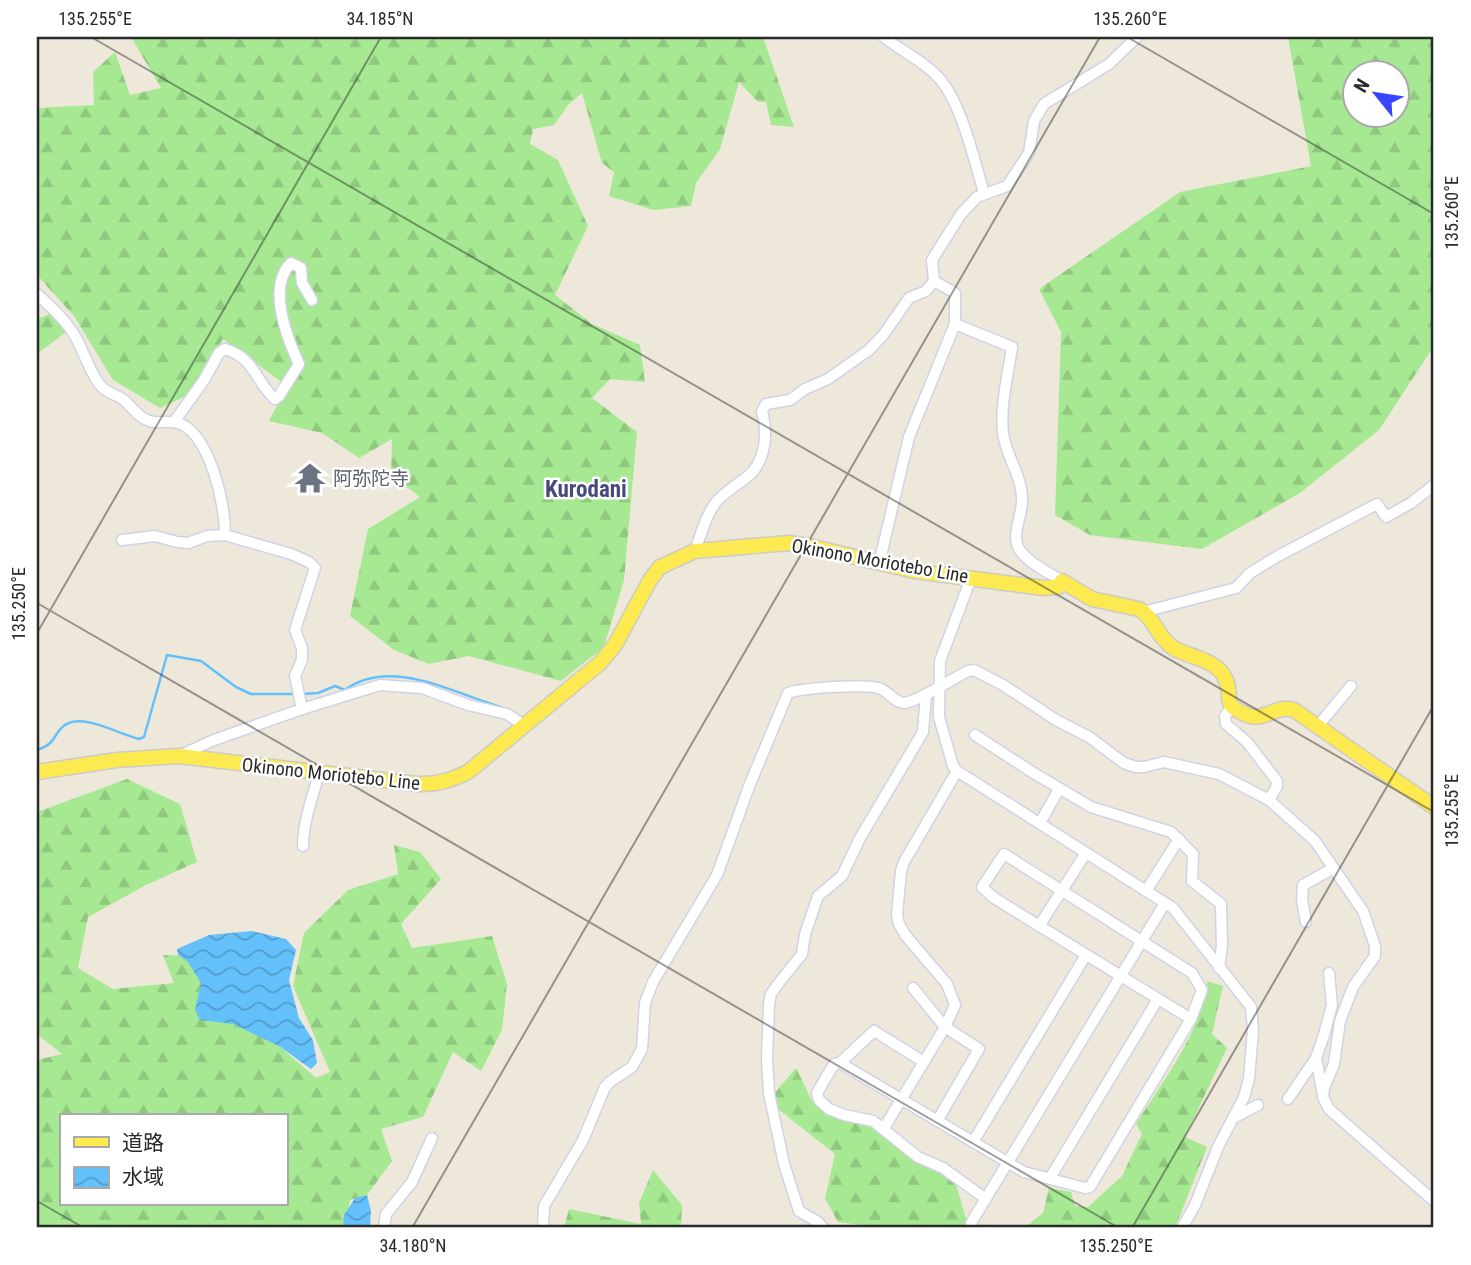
<svg xmlns="http://www.w3.org/2000/svg" width="1471" height="1265" font-family="'Roboto Condensed','Noto Sans JP',sans-serif">
	<style>
		.forest { fill: url(#forest-firs); fill-rule: evenodd }
		.water { fill: url(#water-waves) }
		.lines { fill: none; stroke-linecap: round; stroke-linejoin: round }
		.stream { stroke: #64c0fa; stroke-width: 2.5 }
		.minor-casing { stroke: #d0d2e5; stroke-width: 13 }
		.major-casing { stroke: #ccc; stroke-width: 17 }
		.minor { stroke: #fff; stroke-width: 10 }
		.major { stroke: #fde950; stroke-width: 14 }
		.ticks { fill: none; stroke: #2a2a2a; stroke-width: 2; stroke-opacity: 0.45 }
		.labels { text-anchor: middle; dominant-baseline: central; stroke-width: 5; stroke-linejoin: round; paint-order: stroke }
		.worship-label { font-size: 19px; fill: #5b616d; stroke: #fff; text-anchor: start }
		.street-label { font-size: 19px; fill: #2a2a2a; stroke: #fff }
		.quarter-label { font-size: 23px; font-weight: bold; fill: #464a7f; stroke: #fff }
		.neatline { fill: none; stroke: #2a2a2a; stroke-width: 2.5 }
		.ticks-label { font-size: 18px; text-anchor: middle; fill: #2a2a2a }
	</style>
	<defs>
		<pattern id="forest-firs" width="22" height="20" patternUnits="userSpaceOnUse" patternTransform="scale(1.75)"><rect width="22" height="20" fill="#a6e992"/><path d="M5 1l3.5 6h-7zM16 11l3.5 6h-7z" fill="#8fc87e"/></pattern>
		<pattern id="water-waves" width="16" height="10" patternUnits="userSpaceOnUse" patternTransform="scale(1.75)"><rect width="16" height="10" fill="#64c0fa"/><path d="M0 5q4-4 8 0t8 0" fill="none" stroke="#539ccb"/></pattern>
	</defs>
	<rect width="100%" height="100%" fill="#eee8db"/>
	<!-- forest -->
	<g class="forest">
		<polygon points="131,37 763,37 794,127 771,125 766,102 758,102 739,82 720,149 696,183 691,206 653,210 609,196 614,172 602,163 582,93 568,105 554,125 533,129 530,144 558,160 588,226 555,295 592,324 640,345 645,382 610,379 592,398 637,432 624,580 604,647 561,681 469,656 429,664 394,650 350,616 368,529 420,497 391,475 392,439 359,458 322,433 269,421 287,386 223,339 188,395 160,408 113,380 74,316 37,275 37,108 94,105 93,72 115,52 130,95 161,88"/>
		<path d="M1288,37H1434V346L1379,430L1300,493L1202,549L1090,535L1055,515L1061,332L1039,289L1180,192L1311,166ZM1356,74H1398V116H1356Z"/>
		<polygon points="50,314 66,332 37,354 37,319"/>
		<path d="M127,779L180,804L197,862L146,885L88,917L78,968L113,989L174,983L163,955L190,956L244,1026L279,1046L316,1078L330,1072L293,986L304,933L348,890L398,874L394,845L420,852L441,879L401,924L412,948L492,936L507,984L502,1030L481,1071L453,1052L423,1117L381,1129L392,1161L367,1195L350,1200L344,1228H37V1060L62,1054L37,1034V812ZM61,1116H285V1204H61Z"/>
		<path d="M1207,981L1223,986L1212,1034L1227,1048L1185,1137L1207,1147L1175,1228H1024L1043,1213L1049,1188L1071,1192L1075,1206L1088,1207L1122,1176L1142,1134L1136,1124C1161,1084 1204,1028 1207,981Z"/>
		<polygon points="796,1068 812,1101 854,1121 874,1125 956,1185 969,1228 882,1228 838,1222 825,1198 835,1154 778,1109 773,1095"/>
		<polygon points="653,1170 682,1205 681,1228 564,1228 569,1209 641,1224 639,1203"/>
	</g>
	<!-- water -->
	<g class="water">
		<polygon points="252,931 286,939 296,950 289,980 299,1018 313,1040 317,1063 311,1069 279,1046 233,1024 200,1020 195,1010 201,983 188,962 178,955 177,949 209,935"/>
		<polygon points="367,1195 371,1211 370,1228 343,1228 344,1215 355,1198"/>
	</g>
	<g class="lines">
		<!-- stream -->
		<g class="stream">
			<path d="M301,694L318,693L335,686L345,690C390,656 455,694 501,707"/>
			<path d="M37,750C58,743 52,734 65,725C83,713 119,734 139,739L144,737L167,655L201,661L236,687L251,694H295"/>
		</g>
		<!-- minor casing -->
		<g class="minor-casing">
			<g id="minor">
				<path d="M884,37C901,51 922,60 937,76C961,100 974,160 984,193"/>
				<path d="M37,294C51,307 67,321 76,338C84,352 91,375 101,386C107,393 117,395 124,400C134,409 140,420 154,422C163,423 172,420 181,424C211,438 225,505 225,535"/>
				<path d="M955,324L1012,347C1008,375 1000,405 1003,433C1006,457 1023,477 1022,501C1022,517 1011,534 1019,549C1028,563 1048,572 1062,581"/>
				<path d="M174,422L204,380L219,353L225,349C256,359 254,380 275,399L279,396L299,364C287,338 267,287 291,263L301,268L302,283L312,300"/>
				<polyline points="122,540 155,536 177,542 188,543 207,536 225,535 291,554 309,562 315,568 295,630 302,648 302,660 295,676 302,709"/>
				<path d="M695,551C701,535 706,514 717,501C726,491 737,485 747,477C766,462 768,433 762,411L766,404L790,400L805,389L828,379L869,350L884,334L909,298L926,291L934,281"/>
				<polyline points="879,564 909,437 955,324 955,293 934,281 932,260 961,214 977,197 1007,186 1029,153 1034,121 1044,104 1109,64 1137,37"/>
				<polyline points="971,578 940,661 939,717 953,766 957,771 1173,908 1251,1007 1253,1030 1249,1079 1244,1097 1218,1147 1195,1205 1182,1228"/>
				<polyline points="1143,612 1236,588 1250,573 1278,556 1377,504 1386,517 1411,503 1434,485"/>
				<polyline points="1231,707 1225,716 1226,724 1247,742 1277,781 1277,786 1269,800"/>
				<polyline points="1317,727 1351,686"/>
				<polyline points="975,735 1032,772 1091,807 1171,832 1193,854 1192,881 1221,904 1222,946 1219,968"/>
				<polyline points="181,755 214,740 302,709 380,685 422,688 468,705 507,714 525,726"/>
				<polyline points="1040,823 1059,789"/>
				<path d="M303,846C303,822 313,796 319,773"/>
				<polyline points="1146,891 1179,839"/>
				<polyline points="1306,922 1302,900 1303,885 1332,869"/>
				<polyline points="1039,926 1086,853"/>
				<polyline points="913,988 945,1027 979,1049 937,1121"/>
				<polyline points="1316,1058 1323,1095"/>
				<polyline points="924,1062 874,1031 840,1063 834,1064 817,1093 819,1100 829,1109 844,1115 873,1121 918,1157 943,1168 986,1199"/>
				<polyline points="840,1063 1024,1172 1085,1188 1090,1187 1191,1019 1202,990 1192,973 1004,854 982,887 994,898 1191,1019"/>
				<polyline points="1288,1099 1316,1058 1324,1035 1332,1005 1329,973"/>
				<polyline points="1233,1118 1258,1105"/>
				<polyline points="884,1128 945,1027 955,1005 947,984 906,936 899,924 897,915 901,871 904,862 957,771"/>
				<polyline points="973,1142 1086,955"/>
				<polyline points="1050,1178 1158,999"/>
				<polyline points="971,1223 1165,903"/>
				<polyline points="384,1228 386,1214 412,1182 432,1138"/>
				<path d="M543,1228L544,1206L583,1140L605,1087L611,1081L632,1067L642,1049L645,1003L653,982L717,875L750,784L788,693C802,688 869,683 881,689C888,692 896,703 904,703C917,702 954,678 968,671L974,670L1003,685L1056,720L1089,737L1124,763L1136,767H1144L1164,762L1219,774L1269,800L1315,841L1363,911L1375,946V956L1353,987L1340,1021L1334,1064L1324,1088L1323,1097L1329,1109L1434,1201"/>
				<polyline points="823,1228 818,1222 799,1211 784,1164 769,1093 767,1058 769,1004 771,994 778,984 802,954 805,934 818,896 842,876 860,838 923,732 926,694"/>
			</g>
		</g>
		<!-- major casing -->
		<g class="major-casing">
			<path id="major" d="M37,772L117,760L179,756L417,784C437,785 451,780 468,772L600,663L615,645L650,580L660,567L695,551L789,543L809,546L914,571L1044,588L1058,587L1062,581L1092,599L1139,609C1154,617 1158,639 1175,649C1190,657 1217,660 1225,678C1235,697 1218,703 1247,715C1264,722 1277,704 1294,710L1434,807"/>
		</g>
		<!-- minor -->
		<use href="#minor" class="minor"/>
		<!-- major -->
		<use href="#major" class="major"/>
	</g>
	<!-- ticks -->
	<path class="ticks" d="M91,37L1434,812M1127,37L1434,214M37,603L1119,1228M37,633L381,37M37,1201L84,1228M412,1228L1100,37M1132,1228L1434,705"/>
	<!-- icons -->
	<defs>
		<g id="temple-bare" transform="scale(2.415)"><path d="M0-6L5-2H3V0L6.5 2.5H4V6H1.5V3h-3V6H-4V2.5H-6.5L-3 0V-2H-5Z" fill="#6b7280" stroke="#fff" stroke-width="2.5" paint-order="stroke"/></g>
	</defs>
	<g fill-rule="evenodd">
		<use href="#temple-bare" x="310" y="478"/>
	</g>
	<g class="labels">
		<!-- worship labels -->
		<g class="worship-label">
			<text x="333" y="478">阿弥陀寺</text>
		</g>
		<!-- street labels -->
		<g class="street-label">
			<text transform="translate(880 561) rotate(10)">Okinono Moriotebo Line</text>
			<text transform="translate(331 774) rotate(6)">Okinono Moriotebo Line</text>
		</g>
		<!-- quarter labels -->
		<g class="quarter-label">
			<text x="586" y="489">Kurodani</text>
		</g>
	</g>
	<!-- border -->
	<rect width="1471" height="1265" fill="none" stroke="#ffffff" stroke-width="77"/>
	<!-- legend -->
	<rect x="60" y="1114" width="228" height="91" fill="#ffffff" stroke="#aaaaaa" stroke-width="2"/>
	<rect x="74" y="1137" width="35" height="10" fill="#fde950" stroke="#aaaaaa" stroke-width="2"/>
	<text x="122" y="1150" font-size="21" fill="#2a2a2a">道路</text>
	<rect x="74" y="1167" width="35" height="21" fill="url(#water-waves)" stroke="#aaaaaa" stroke-width="2"/>
	<text x="122" y="1184" font-size="21" fill="#2a2a2a">水域</text>
	<!-- north arrow -->
	<g transform="translate(1376 94) rotate(300)"><circle r="33" fill="#ffffff" stroke="#aaaaaa" stroke-width="2"/>
	<path d="M0-5L12 26L0 18L-12 26Z" fill="#3745ff"/>
	<text y="-10" font-size="19" font-weight="bold" text-anchor="middle" fill="#2a2a2a">N</text>
	</g>
	<rect x="38" y="38" width="1394" height="1188" class="neatline"/>
	<g class="ticks-label">
		<text x="95" y="25">135.255°E</text>
		<text x="380" y="25">34.185°N</text>
		<text x="1130" y="25">135.260°E</text>
		<text transform="translate(1452 213) rotate(-90)" y="6">135.260°E</text>
		<text transform="translate(19 604) rotate(-90)" y="6">135.250°E</text>
		<text transform="translate(1452 811) rotate(-90)" y="6">135.255°E</text>
		<text x="413" y="1252">34.180°N</text>
		<text x="1116" y="1252">135.250°E</text>
	</g>
</svg>
